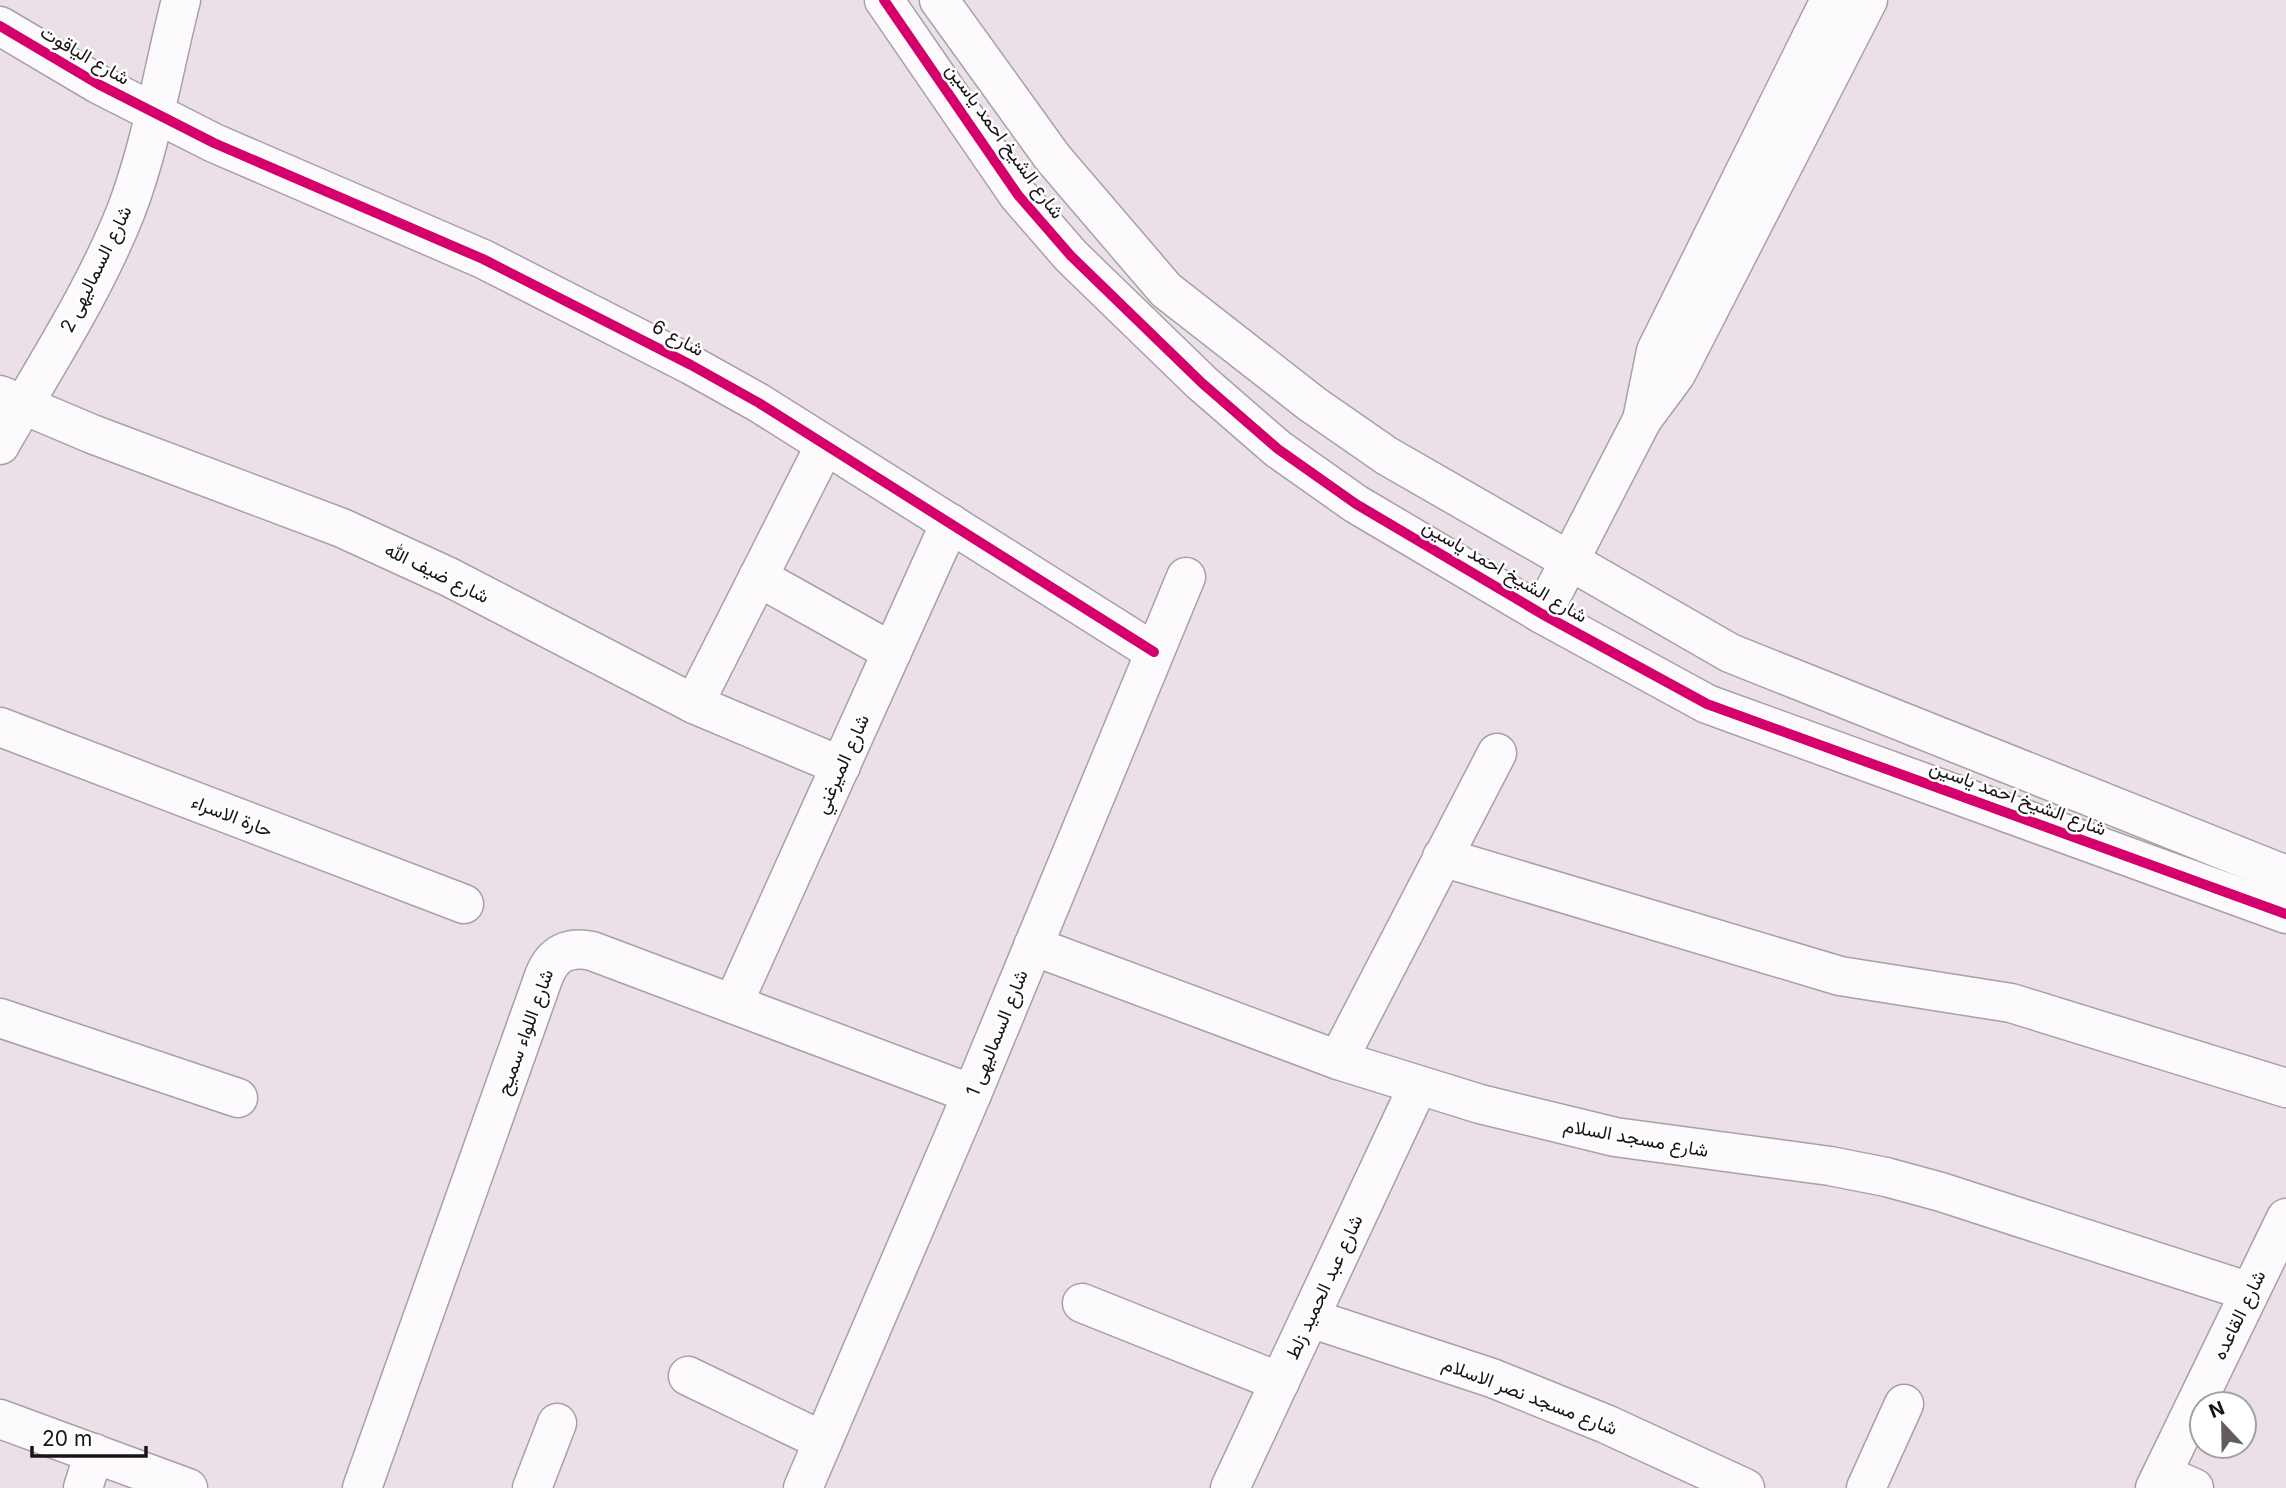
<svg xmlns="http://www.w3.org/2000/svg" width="2286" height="1488" font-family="Inter,Vazirmatn,sans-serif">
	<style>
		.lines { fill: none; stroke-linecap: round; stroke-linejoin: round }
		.minor-casing { stroke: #a8a0a5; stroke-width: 41 }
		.minor { stroke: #fcfafc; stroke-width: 38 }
		.cycleway-casing { stroke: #fff; stroke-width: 15 }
		.cycleway { stroke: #d6006c; stroke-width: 10 }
		.labels { text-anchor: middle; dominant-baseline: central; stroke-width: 5; stroke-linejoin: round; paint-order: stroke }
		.street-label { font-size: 19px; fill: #191318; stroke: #fff }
	</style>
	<rect width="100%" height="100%" fill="#ece0e8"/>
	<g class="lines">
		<!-- minor casing -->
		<g class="minor-casing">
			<g id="minor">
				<polyline points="884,0 1018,195 1071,256 1202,383 1278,449 1356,504 1542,614 1707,704 2286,914"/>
				<polyline points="939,0 1053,158 1166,290 1312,404 1387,456 1730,653 2286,875"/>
				<polyline points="1830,0 1656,351 1642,420 1676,374 1868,0"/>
				<polyline points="0,26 98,84 214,143 483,259 691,365 759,403 1154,652"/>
				<polyline points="0,395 92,434 342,528 449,577 694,704 841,766"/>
				<path d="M0,445C44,368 93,294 126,211C152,143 163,70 181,0"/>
				<polyline points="758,577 892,652"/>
				<polyline points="1542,614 1642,420"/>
				<polyline points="694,704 825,445"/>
				<polyline points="0,727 464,904"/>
				<polyline points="1442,857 1840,976 2011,1003 2286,1088"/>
				<polyline points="1033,946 1338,1060 1480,1104 1615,1137 1830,1166 1886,1177 1941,1192 2250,1292"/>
				<polyline points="733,1004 950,523"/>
				<polyline points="0,1018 238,1098"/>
				<polyline points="1338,1060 1497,753"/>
				<polyline points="1082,1303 1280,1382"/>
				<polyline points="1310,1318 1492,1378 1606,1424 1745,1488"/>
				<polyline points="688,1376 823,1441"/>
				<polyline points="0,1419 188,1488"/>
				<polyline points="2162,1474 2194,1488"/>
				<polyline points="83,1488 94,1453"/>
				<path d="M362,1488L544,976C553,953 569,946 592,951L972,1094"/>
				<polyline points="532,1488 557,1423"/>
				<polyline points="803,1488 972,1094 1186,577"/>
				<polyline points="1230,1488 1418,1086"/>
				<polyline points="1866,1488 1904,1404"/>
				<polyline points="2155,1488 2286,1218"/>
			</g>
		</g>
		<!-- minor -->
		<use href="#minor" class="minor"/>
		<!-- cycleway casing -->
		<g class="cycleway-casing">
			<g id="cycleway">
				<polyline points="884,0 1018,195 1071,256 1202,383 1278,449 1356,504 1542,614 1707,704 2286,914"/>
				<polyline points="0,26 98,84 214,143 483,259 691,365 759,403 1154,652"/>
			</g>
		</g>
		<!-- cycleway -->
		<use href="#cycleway" class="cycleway"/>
	</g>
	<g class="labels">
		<!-- street labels -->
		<g class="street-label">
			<text transform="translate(85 55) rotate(30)">شارع الياقوت</text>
			<text transform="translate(1005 141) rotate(54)">شارع الشيخ احمد ياسين</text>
			<text transform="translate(96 269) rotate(-64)">شارع السماليهى 2</text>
			<text transform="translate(678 338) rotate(28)">شارع 6</text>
			<text transform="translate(1505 571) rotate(30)">شارع الشيخ احمد ياسين</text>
			<text transform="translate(437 573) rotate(26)">شارع ضيف الله</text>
			<text transform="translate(842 764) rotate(-66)">شارع الميرغني</text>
			<text transform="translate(2018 798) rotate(20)">شارع الشيخ احمد ياسين</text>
			<text transform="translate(232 816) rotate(21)">حارة الاسراء</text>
			<text transform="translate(525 1032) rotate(-70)">شارع اللواء سميح</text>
			<text transform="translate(997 1033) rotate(-68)">شارع السماليهى 1</text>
			<text transform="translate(1636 1138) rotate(10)">شارع مسجد السلام</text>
			<text transform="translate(1324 1287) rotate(-65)">شارع عبد الحميد زلط</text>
			<text transform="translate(2239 1315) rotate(-64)">شارع القاعده</text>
			<text transform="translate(1530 1396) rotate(21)">شارع مسجد نصر الاسلام</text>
		</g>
	</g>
	<!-- north arrow -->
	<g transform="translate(2223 1425) rotate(338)"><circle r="33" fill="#ffffff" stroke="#a3a1a3" stroke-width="2"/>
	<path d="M0-5L12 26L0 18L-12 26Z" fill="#635b61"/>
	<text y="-10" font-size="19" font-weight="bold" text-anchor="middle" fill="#191318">N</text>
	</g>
	<!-- scale -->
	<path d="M32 1446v10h114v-10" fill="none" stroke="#191318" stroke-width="3.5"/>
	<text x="42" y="1446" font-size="21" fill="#191318" stroke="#ffffff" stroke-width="5" paint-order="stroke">20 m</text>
</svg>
